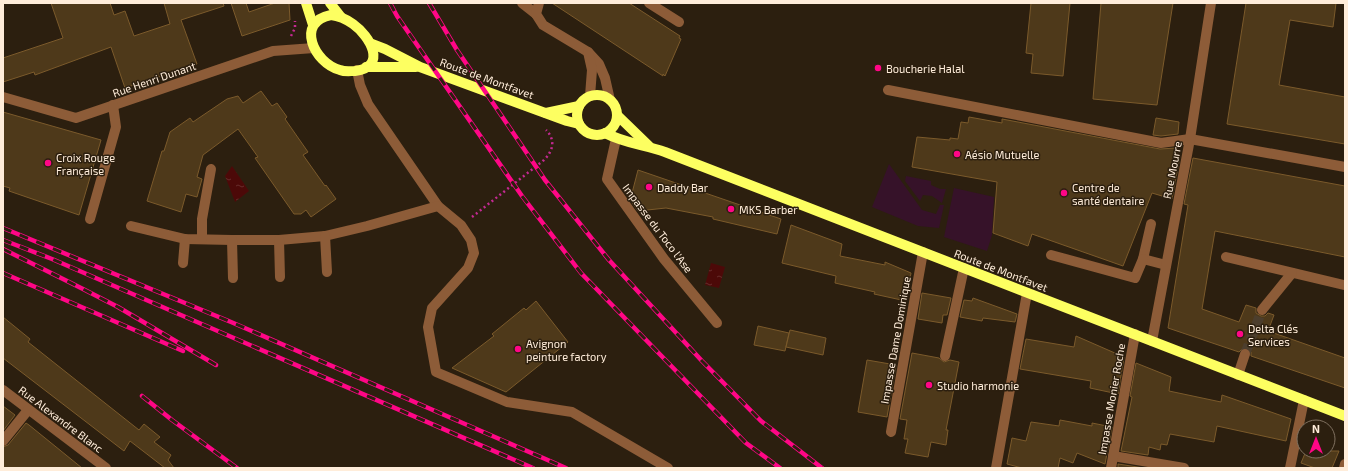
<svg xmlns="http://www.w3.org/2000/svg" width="1348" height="471" font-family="'Exo 2',sans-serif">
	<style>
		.green { fill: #361229 }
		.water { fill: url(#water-ripples) }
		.building { fill: #4e391a; stroke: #7b5a2b }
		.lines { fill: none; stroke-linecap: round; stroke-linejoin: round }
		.minor-tunnel { stroke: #4c3e2d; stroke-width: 10; stroke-dasharray: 10 5; stroke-linecap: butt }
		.path { stroke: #c42992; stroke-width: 2.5; stroke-dasharray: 2 3; stroke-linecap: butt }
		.minor { stroke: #8d5c38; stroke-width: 10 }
		.major { stroke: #fdff61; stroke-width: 10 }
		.rail-casing { stroke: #ff0686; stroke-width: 4.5 }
		.rail { stroke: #2c1f0f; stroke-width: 3; stroke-dasharray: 9; stroke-linecap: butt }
		.poi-dot { fill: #ff0686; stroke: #2c1f0f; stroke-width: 1.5 }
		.labels { text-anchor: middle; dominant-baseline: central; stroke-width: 3; stroke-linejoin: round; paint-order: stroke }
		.poi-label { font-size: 11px; fill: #ffedda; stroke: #2c1f0f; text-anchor: start }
		.street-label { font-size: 11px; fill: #ffedda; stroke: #2c1f0f }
	</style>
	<defs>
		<pattern id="water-ripples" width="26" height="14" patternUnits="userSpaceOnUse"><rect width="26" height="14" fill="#4c0908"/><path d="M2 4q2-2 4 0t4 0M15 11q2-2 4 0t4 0" fill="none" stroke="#672d2b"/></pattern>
	</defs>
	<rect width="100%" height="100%" fill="#2c1f0f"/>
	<!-- green -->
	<g class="green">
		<polygon points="889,164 922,210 936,214 940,205 944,205 939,228 918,226 872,207"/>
		<polygon points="906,176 931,181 931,185 940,189 946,189 942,203 932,196 923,195 920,201 905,181"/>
		<polygon points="954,188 994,197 992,235 987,251 944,237"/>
	</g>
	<!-- water -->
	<g class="water">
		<polygon points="232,166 249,191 235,202 225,176"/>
		<polygon points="711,263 725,267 719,288 705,285"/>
	</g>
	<!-- building -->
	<g class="building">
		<polygon points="51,3 110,3 114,15 125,11 134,36 170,24 164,3 223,3 224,6 181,20 197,64 177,71 125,88 111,47 35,75 34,72 3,82 3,58 63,38"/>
		<polygon points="231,3 246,3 249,12 275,3 289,3 290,20 242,36"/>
		<polygon points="552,3 629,3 680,36 679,38 681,39 665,76 663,74 663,76"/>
		<polygon points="1031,3 1070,3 1063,76 1031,73 1033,54 1026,53"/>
		<polygon points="1101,3 1173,3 1157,105 1093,99"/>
		<polygon points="1246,3 1336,3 1333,27 1290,20 1279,85 1345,97 1345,144 1227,124"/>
		<polygon points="261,91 272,106 277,103 287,117 285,119 308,152 303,155 325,186 326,185 336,199 311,217 306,210 301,214 294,214 255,158 258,157 238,129 203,155 197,177 202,179 197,197 186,194 181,212 147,201 162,151 164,151 170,132 190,118 193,122 227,99 238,96 243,103"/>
		<polygon points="3,112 101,140 79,215 9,191 10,188 3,186"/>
		<polygon points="969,117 1002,123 1002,119 1160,149 1176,148 1176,155 1180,156 1172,199 1152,193 1123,266 1032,234 1028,246 993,233 997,182 912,167 917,137 950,140 950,138 958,139 961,122 968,123"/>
		<polygon points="1156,118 1179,122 1178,134 1161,136 1153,135"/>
		<polygon points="1193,158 1345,186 1345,257 1215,231 1202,309 1239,322 1246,305 1256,308 1256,313 1261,316 1265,316 1268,313 1274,315 1268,331 1345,358 1345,388 1251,356 1251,352 1247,348 1243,348 1239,352 1168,328 1188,205 1184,204"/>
		<polygon points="638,170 781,219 777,234 713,219 713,217 666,208 638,211 633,204 631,197"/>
		<polygon points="791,225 842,244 840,256 885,265 885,262 911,273 906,301 874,294 875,292 835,283 836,276 782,263"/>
		<polygon points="922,293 951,298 947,315 943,315 942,323 918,319"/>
		<polygon points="973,298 1017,314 1015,322 983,318 982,321 960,317 964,300 972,301"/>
		<polygon points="536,301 568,342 542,363 506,392 452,368 494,336 492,334 524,308 526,310"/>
		<polygon points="3,317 30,339 28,342 139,430 144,424 160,437 154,442 171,455 168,460 174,468 165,468 130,441 124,451 3,358"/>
		<polygon points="758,326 789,333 785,351 754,345"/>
		<polygon points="790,330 826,338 823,355 786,347"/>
		<polygon points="1076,336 1124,357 1118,394 1090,388 1091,381 1020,369 1026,339 1074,347"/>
		<polygon points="912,353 939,358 944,362 950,360 959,362 946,430 948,430 946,445 931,442 928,457 905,453 908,439 904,439 907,420 900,419"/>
		<polygon points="867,360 896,365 887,417 858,412"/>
		<polygon points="1136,363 1171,377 1169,391 1221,402 1222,395 1291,419 1286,441 1217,426 1214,442 1170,434 1167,445 1161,444 1160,450 1149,447 1148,455 1121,451 1132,397 1130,396"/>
		<polygon points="3,406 15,415 3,431"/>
		<polygon points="1060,420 1092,426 1092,423 1112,427 1105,464 1077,453 1073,463 1060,458 1058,468 1022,468 1007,464 1012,438 1026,441 1031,422 1059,426"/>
		<polygon points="26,423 29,425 82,468 3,468 3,447 8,445"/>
		<polygon points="1306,451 1339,451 1332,468 1315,468 1301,463"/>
		<polygon points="1118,464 1144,468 1118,468"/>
	</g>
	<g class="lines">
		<!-- minor-tunnel -->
		<polyline class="minor-tunnel" points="1245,354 1262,310"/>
		<!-- path -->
		<g class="path">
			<polyline points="291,36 295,28 295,21"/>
			<path d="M472,217L544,160C553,151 556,140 546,130"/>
		</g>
		<!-- minor -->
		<g class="minor">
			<polyline points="522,3 536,14"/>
			<polyline points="539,3 536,14 543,25 588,52 599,64 605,78 610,100"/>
			<polyline points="649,3 679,22"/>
			<polyline points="588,52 592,70 590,96"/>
			<polyline points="357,70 360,85 368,104 438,206 461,225 471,240 474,253 468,268 432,308 428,327 436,372 507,402 572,412 668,468"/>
			<polyline points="888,90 1161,143 1190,139 1345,167"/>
			<polyline points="3,97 76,118 273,51 314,48"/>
			<polyline points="616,139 607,179 664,259 717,323"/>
			<polyline points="90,219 116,127 113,105"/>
			<polyline points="1151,224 1143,259 1166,265"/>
			<polyline points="131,226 185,239 232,240 279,240 325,236 367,226 438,206"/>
			<polyline points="325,236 327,272"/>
			<polyline points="202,239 202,219 211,169"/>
			<polyline points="232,240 233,278"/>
			<polyline points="279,240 280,277"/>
			<polyline points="1051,255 1135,278 1143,259"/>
			<polyline points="1226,257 1344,285"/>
			<polyline points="183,263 185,239"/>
			<polyline points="1262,310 1292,273"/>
			<polyline points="1152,341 1190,139 1211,3"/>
			<polyline points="945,356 964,268"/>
			<polyline points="1238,375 1245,354"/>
			<polyline points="3,390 106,468"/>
			<polyline points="891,432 923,252"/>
			<polyline points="3,441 28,410"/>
			<polyline points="1113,456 1184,468"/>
			<polyline points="996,468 1027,293"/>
			<polyline points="1111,468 1135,334"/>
			<polyline points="1290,468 1304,400"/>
			<polyline points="1344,468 1345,464"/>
		</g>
		<!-- major -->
		<g class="major">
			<polyline points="306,3 313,25"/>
			<polyline points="330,3 341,17"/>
			<path d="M331,15C340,16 346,19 353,24C370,36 388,67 355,71C350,71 345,72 340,70C314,63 295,22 331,15Z"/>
			<polyline points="372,44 385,49 420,67 567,121 579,124"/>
			<polyline points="366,67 416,67"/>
			<circle cx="597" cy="115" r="20"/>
			<polyline points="546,113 579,106"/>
			<polyline points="617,115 649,146"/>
			<path d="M605,133C624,143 645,145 665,152L1345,416"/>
		</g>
		<!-- rail casing -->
		<g class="rail-casing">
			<g id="rail">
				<polyline points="390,3 397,16 522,196 581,273 746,443 780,468"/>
				<polyline points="429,3 457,50 545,180 609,260 702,361 761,421 822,468"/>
				<polyline points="3,228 231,322 566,468"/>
				<polyline points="3,240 52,259 533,468"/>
				<polyline points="3,249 83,289 118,307 216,365"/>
				<polyline points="3,273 183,351"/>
				<polyline points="142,396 172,420 237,468"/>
			</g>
		</g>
		<!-- rail -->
		<use href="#rail" class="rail"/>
	</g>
	<!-- markers -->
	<g class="poi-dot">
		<circle cx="878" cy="68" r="4"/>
		<circle cx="957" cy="154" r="4"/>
		<circle cx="48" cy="163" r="4"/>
		<circle cx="649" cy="187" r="4"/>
		<circle cx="1064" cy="193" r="4"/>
		<circle cx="731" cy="209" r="4"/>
		<circle cx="1240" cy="334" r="4"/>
		<circle cx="518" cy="349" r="4"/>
		<circle cx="929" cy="385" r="4"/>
	</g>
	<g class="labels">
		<!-- poi labels -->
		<g class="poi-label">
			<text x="886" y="68">Boucherie Halal</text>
			<text x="965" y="154">Aésio Mutuelle</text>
			<text x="56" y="157">Croix Rouge<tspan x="56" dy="13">Française</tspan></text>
			<text x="657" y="187">Daddy Bar</text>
			<text x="1072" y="187">Centre de<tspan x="1072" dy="13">santé dentaire</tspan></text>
			<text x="739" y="209">MKS Barber</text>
			<text x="1248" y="328">Delta Clés<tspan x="1248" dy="13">Services</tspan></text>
			<text x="526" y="343">Avignon<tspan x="526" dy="13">peinture factory</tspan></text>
			<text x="937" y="385">Studio harmonie</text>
		</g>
		<!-- street labels -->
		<g class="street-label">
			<text transform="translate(487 78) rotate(20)">Route de Montfavet</text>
			<text transform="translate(154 79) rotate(-19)">Rue Henri Dunant</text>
			<text transform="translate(1172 170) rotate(-79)">Rue Mourre</text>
			<text transform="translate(658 228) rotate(53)">Impasse du Toco l'Ase</text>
			<text transform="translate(1001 270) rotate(21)">Route de Montfavet</text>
			<text transform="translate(895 340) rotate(-80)">Impasse Dame Dominique</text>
			<text transform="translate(1111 399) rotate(-80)">Impasse Monier Roche</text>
			<text transform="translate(61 419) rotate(37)">Rue Alexandre Blanc</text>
		</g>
	</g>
	<!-- border -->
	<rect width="1348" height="471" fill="none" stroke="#ffedda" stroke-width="8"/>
	<!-- north arrow -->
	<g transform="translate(1316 439)"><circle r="19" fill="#2c1f0f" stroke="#807160"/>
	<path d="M0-3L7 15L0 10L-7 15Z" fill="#ff0686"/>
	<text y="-6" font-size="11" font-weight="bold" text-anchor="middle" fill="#ffedda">N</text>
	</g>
</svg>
